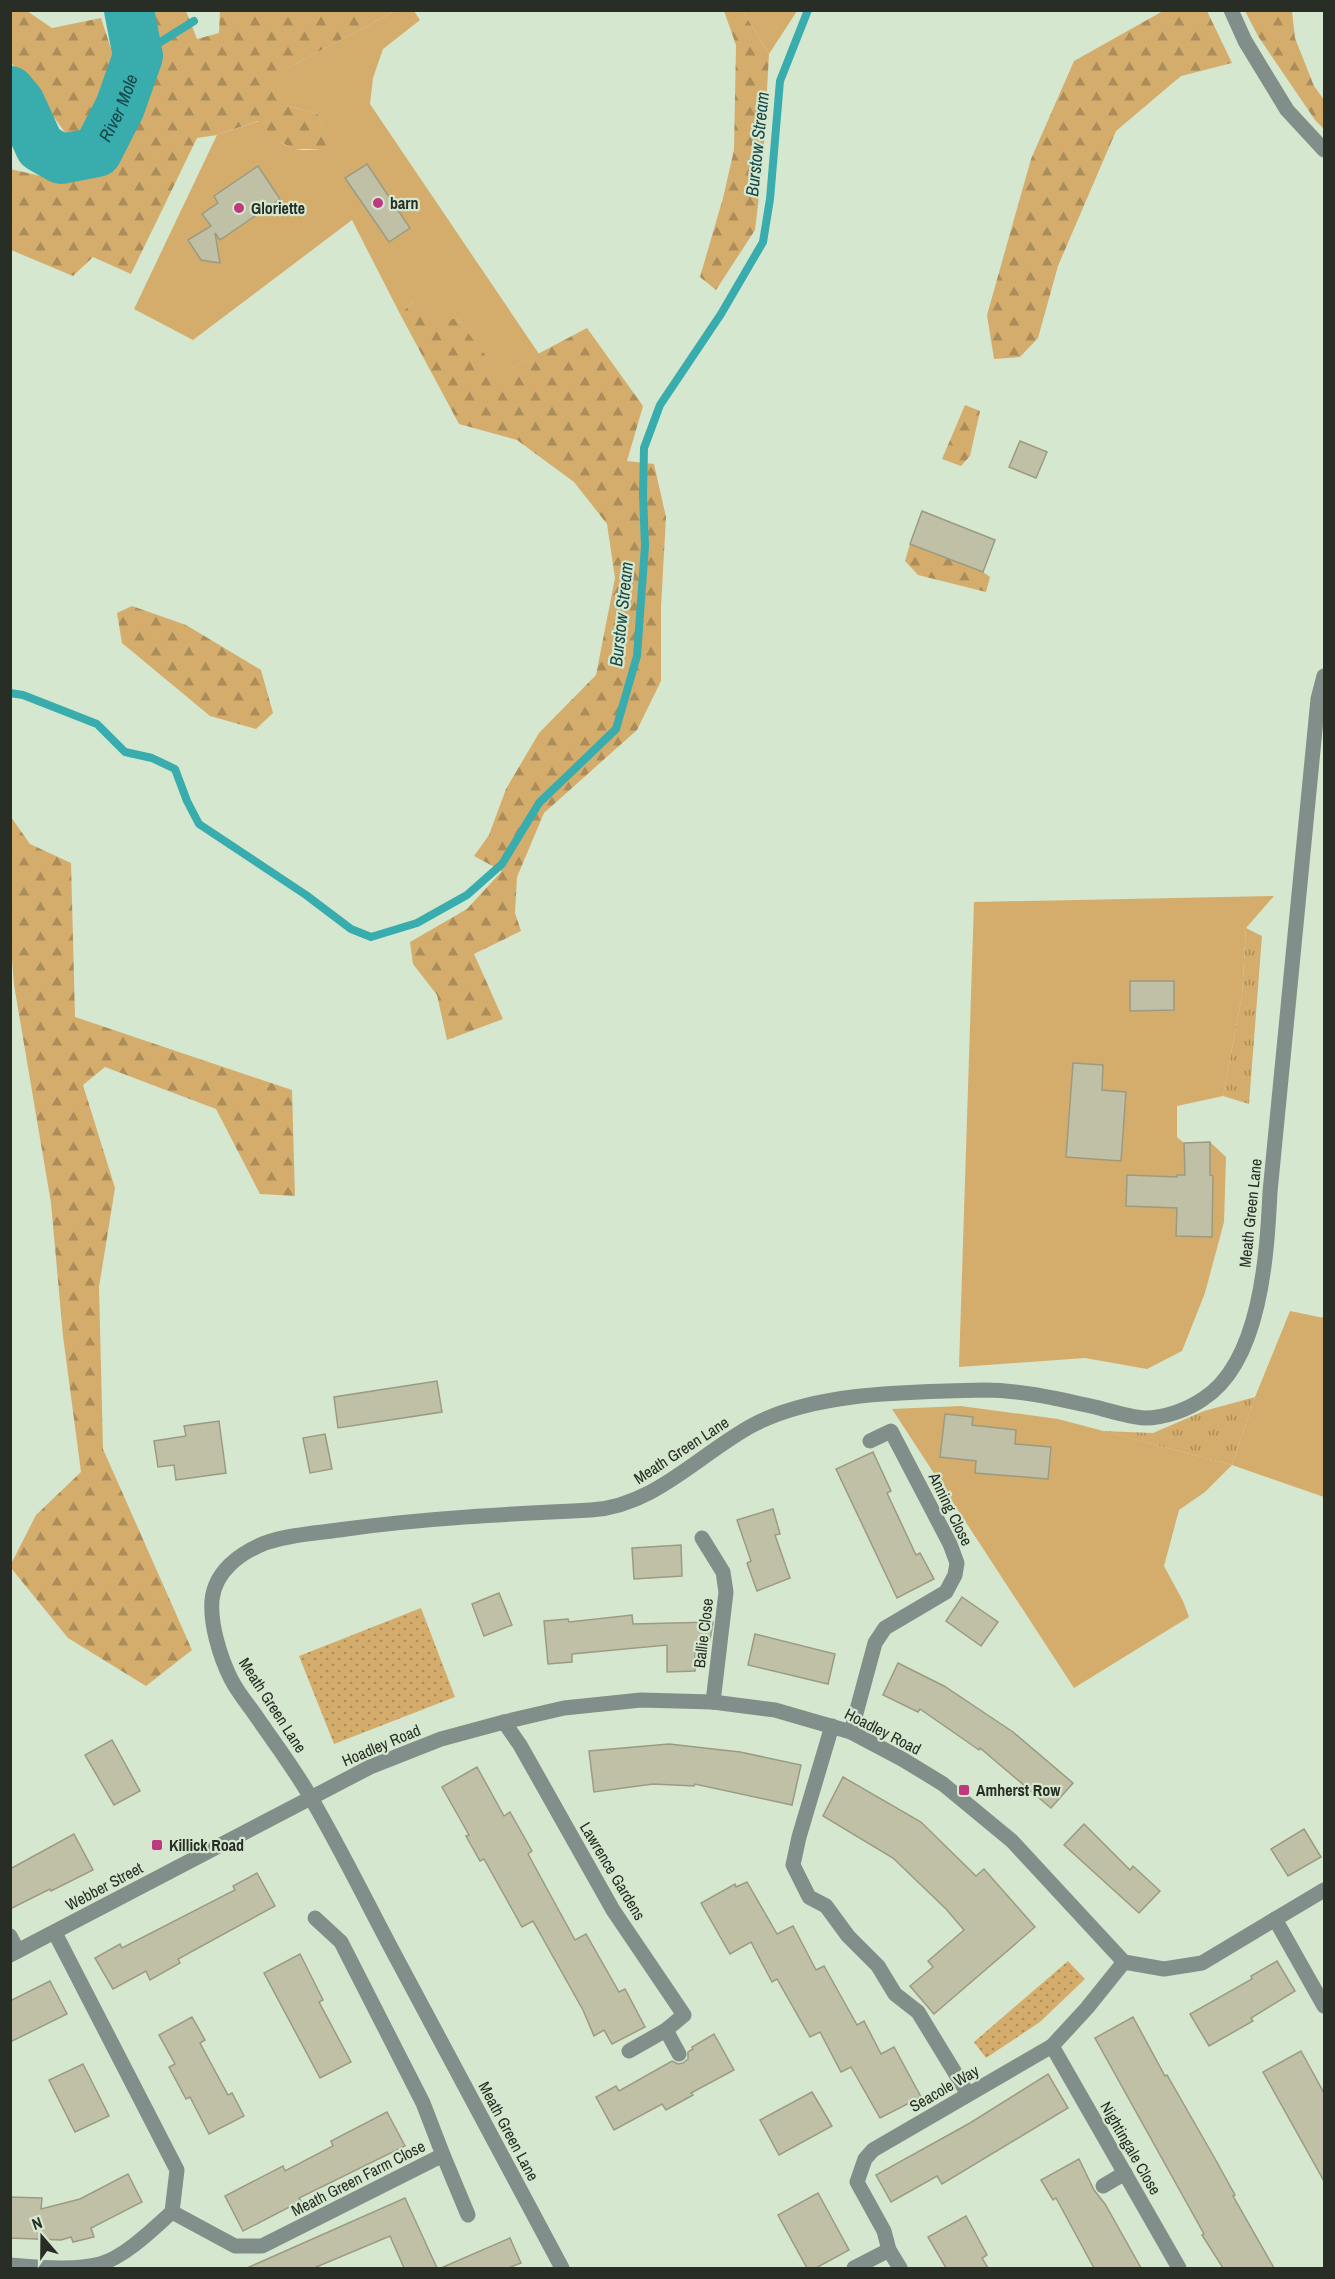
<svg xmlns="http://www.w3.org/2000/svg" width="1335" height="2279" font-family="'Archivo Narrow',sans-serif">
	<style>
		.grass { fill: url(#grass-tufts) }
		.forest { fill: url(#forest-firs) }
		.park { fill: url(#park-dots) }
		.garden { fill: #d4ad6d }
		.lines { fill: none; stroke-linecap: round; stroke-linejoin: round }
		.stream { stroke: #39acae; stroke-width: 8 }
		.river { stroke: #39acae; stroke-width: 50 }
		.building { fill: #bfc0a5; stroke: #9b9b81; stroke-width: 1.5 }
		.minor { stroke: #828e89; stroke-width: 15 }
		.poi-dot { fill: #be3a7f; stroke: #d5e7cf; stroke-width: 2 }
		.labels { text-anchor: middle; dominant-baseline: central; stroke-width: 4.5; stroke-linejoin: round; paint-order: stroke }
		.poi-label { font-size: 16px; font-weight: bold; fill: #282e25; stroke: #d5e7cf; text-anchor: start }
		.street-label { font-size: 16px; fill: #282e25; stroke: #d5e7cf }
		.water-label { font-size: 18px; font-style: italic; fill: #164848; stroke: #d5e7cf }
	</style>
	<defs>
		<pattern id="grass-tufts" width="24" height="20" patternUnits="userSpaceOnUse" patternTransform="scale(1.5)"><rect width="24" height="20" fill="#d4ad6d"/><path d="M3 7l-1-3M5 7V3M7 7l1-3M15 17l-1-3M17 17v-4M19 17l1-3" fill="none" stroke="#ac8d59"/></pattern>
		<pattern id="forest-firs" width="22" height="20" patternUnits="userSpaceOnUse" patternTransform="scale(1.5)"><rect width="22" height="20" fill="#d4ad6d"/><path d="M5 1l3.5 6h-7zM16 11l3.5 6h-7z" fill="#ac8d59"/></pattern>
		<pattern id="park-dots" width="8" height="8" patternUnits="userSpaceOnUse" patternTransform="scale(1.5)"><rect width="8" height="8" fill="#d4ad6d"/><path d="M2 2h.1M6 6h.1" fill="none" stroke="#ac8d59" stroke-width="1.8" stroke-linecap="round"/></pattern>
	</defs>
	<rect width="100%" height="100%" fill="#d5e7cf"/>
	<!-- grass -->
	<g class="grass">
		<polygon points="1246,928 1262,936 1249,1104 1223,1096 1242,995"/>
		<polygon points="1255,1397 1232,1465 1103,1431 1153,1433 1204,1411"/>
	</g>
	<!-- forest -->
	<g class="forest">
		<polygon points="11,10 27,11 52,28 101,18 115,61 94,125 67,135 24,77 11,63"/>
		<polygon points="137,11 186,11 197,39 219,33 220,11 395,11 288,68 285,105 318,114 331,149 293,149 270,136 258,121 217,135 197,138 131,274 93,257 73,276 11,250 10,169 50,178 93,167 113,139 132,99 147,59"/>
		<polygon points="724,11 743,11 769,54 763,162 755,230 716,290 700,277 723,198 734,150 736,45"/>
		<polygon points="1163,11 1207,11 1232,63 1181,76 1116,131 1058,266 1038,338 1020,357 994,359 987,315 1031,159 1074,61"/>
		<polygon points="1245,11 1292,11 1295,38 1314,86 1324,100 1324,129 1315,120 1258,36"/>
		<polygon points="414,301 457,318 502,376 515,366 587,328 643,406 627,461 654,464 666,517 661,607 661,681 637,730 544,813 517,877 515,913 521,931 474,954 503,1019 447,1040 437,995 413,964 410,942 467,909 502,871 474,856 489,835 506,789 539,733 596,675 615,578 607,524 574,482 517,440 459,424 400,314"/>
		<polygon points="965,405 980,411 970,456 961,466 942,459"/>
		<polygon points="910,544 983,572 990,577 986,592 918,575 905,561"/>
		<polygon points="132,606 186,625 261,670 273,713 256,729 210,716 122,643 117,613"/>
		<polygon points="11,817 30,844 71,863 75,1017 292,1090 295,1196 260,1194 216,1109 105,1067 83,1085 115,1188 99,1287 103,1449 192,1650 146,1686 68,1638 11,1568 11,1564 36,1515 81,1472 63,1336 51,1203 14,985 10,932"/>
	</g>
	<!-- park -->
	<g class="park">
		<polygon points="421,1608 455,1697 334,1744 299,1656"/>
		<polygon points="1068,1961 1085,1979 1040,2022 986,2058 974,2042"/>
	</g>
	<!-- garden -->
	<g class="garden">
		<path d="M395,11H414L420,20L383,49L373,78L370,104L539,354L515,366L502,377L457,318L437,323L414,301L400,314L352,220L193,340L134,309L217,135L259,121C270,135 286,151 306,150C315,150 321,148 330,149L318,114L285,105L273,90L288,68Z"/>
		<polygon points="743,11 797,11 769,54"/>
		<polygon points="1274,896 1246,928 1242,995 1223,1096 1177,1106 1177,1137 1184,1143 1210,1142 1226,1157 1224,1222 1205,1293 1182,1351 1147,1369 1085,1358 959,1367 974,902"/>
		<polygon points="1290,1311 1324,1318 1324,1497 1232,1465 1205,1492 1179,1510 1164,1566 1183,1601 1189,1617 1074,1688 892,1409 961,1406 1058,1419 1232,1465 1255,1397"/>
	</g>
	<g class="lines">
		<!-- stream -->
		<g class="stream">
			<polyline points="138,56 194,21"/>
			<polyline points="10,693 23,695 97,724 125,752 152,758 175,769 187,801 199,824 306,895 351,929 371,937 417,923 467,895 502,864 539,803 616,729 637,656 645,546 643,495 644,448 660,405 721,314 763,242 770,199 780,81 808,10"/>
		</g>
		<!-- river -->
		<path class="river" id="s1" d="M10,91L20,103L40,147L61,159L97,152L120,107L138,56L129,10"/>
	</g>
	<!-- building -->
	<g class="building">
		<polygon points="367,164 410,228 389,242 345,178"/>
		<polygon points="258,166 280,199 220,240 215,233 220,263 201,260 188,240 211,226 202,214 218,203 214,196"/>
		<polygon points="1020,441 1047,452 1036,478 1009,467"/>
		<polygon points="922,511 995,540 983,572 910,544"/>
		<polygon points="1130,981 1174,981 1174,1010 1130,1011"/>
		<polygon points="1073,1063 1103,1065 1102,1090 1126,1092 1121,1161 1066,1157"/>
		<polygon points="1210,1142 1210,1175 1213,1176 1212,1237 1176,1236 1177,1208 1126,1206 1127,1175 1177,1177 1177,1175 1185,1175 1184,1143"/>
		<polygon points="437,1381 442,1412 338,1428 334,1397"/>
		<polygon points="945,1414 973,1417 972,1425 1016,1430 1015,1444 1051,1447 1048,1479 975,1473 976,1461 940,1457"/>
		<polygon points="219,1421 226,1473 176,1480 174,1465 158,1467 154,1441 186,1436 184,1426"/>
		<polygon points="325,1434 332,1469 310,1473 303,1438"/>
		<polygon points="873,1452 891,1491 887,1493 916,1555 920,1553 934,1579 897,1598 836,1469"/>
		<polygon points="773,1509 780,1534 775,1535 790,1578 757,1591 747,1563 751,1561 737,1520"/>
		<polygon points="681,1545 682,1576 634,1579 632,1548"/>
		<polygon points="499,1593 512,1625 484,1636 472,1604"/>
		<polygon points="962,1597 998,1622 981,1646 946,1621"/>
		<polygon points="632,1615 633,1624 713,1622 710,1640 695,1642 695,1671 667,1672 667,1645 572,1654 572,1662 548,1664 544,1621 568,1619 569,1622"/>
		<polygon points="755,1634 835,1654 828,1684 748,1665"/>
		<polygon points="898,1663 944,1686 1013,1732 1073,1783 1051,1808 980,1748 979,1750 920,1709 918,1712 883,1695"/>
		<polygon points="112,1740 140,1791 114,1805 85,1755"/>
		<polygon points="669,1744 740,1752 801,1765 792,1805 695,1784 694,1786 653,1784 594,1792 589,1751"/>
		<polygon points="477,1767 504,1816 510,1812 532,1851 528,1854 575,1940 586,1934 619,1992 625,1989 645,2027 612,2044 604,2030 594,2036 583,2010 533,1921 522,1927 484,1859 480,1861 466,1836 469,1835 442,1787"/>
		<polygon points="843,1777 921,1822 976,1876 984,1869 1035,1927 934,2014 910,1986 933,1967 928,1961 964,1930 946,1909 893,1858 823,1816"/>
		<polygon points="1084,1824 1130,1870 1133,1866 1160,1891 1139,1913 1064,1845"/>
		<polygon points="1304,1829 1321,1857 1288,1876 1271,1849"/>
		<polygon points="74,1834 93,1870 51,1891 50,1889 10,1909 10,1869"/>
		<polygon points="257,1873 275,1906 178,1959 180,1963 150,1980 146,1971 113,1989 95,1958 120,1944 122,1948 235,1890 233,1886"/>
		<polygon points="747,1882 777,1934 793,1926 816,1970 824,1966 857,2025 864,2021 881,2054 894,2047 921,2097 880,2118 851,2067 841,2072 820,2032 810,2037 777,1979 772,1982 751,1942 730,1954 701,1903 735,1884 736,1887"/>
		<polygon points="300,1954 323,2000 319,2002 351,2062 320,2078 264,1973"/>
		<polygon points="1277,1961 1295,1991 1251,2018 1253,2021 1209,2046 1190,2014 1252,1979 1251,1976"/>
		<polygon points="50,1981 67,2014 10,2042 10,2001"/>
		<polygon points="192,2017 205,2040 200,2043 228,2095 232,2093 244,2116 209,2134 190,2097 186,2099 169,2067 175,2064 159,2035"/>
		<polygon points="1133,2017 1165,2076 1167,2075 1214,2157 1235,2195 1233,2196 1274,2268 1223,2268 1202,2235 1204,2234 1095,2038"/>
		<polygon points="714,2034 734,2070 691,2093 693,2095 666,2110 662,2104 614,2130 596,2097 616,2086 619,2091 672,2061 678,2064 683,2063 688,2059 688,2052 693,2049 692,2047"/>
		<polygon points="1301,2051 1324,2093 1324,2181 1263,2072"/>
		<polygon points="83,2064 109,2116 75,2132 49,2080"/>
		<polygon points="1048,2074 1068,2108 942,2184 937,2176 891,2202 876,2175 970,2123"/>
		<polygon points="812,2092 832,2126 779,2155 760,2120"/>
		<polygon points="387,2112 405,2146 299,2198 301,2201 243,2231 225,2196 283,2166 285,2171 333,2146 331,2141"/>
		<polygon points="1079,2159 1094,2190 1105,2204 1141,2268 1094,2268 1056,2198 1053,2200 1041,2180"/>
		<polygon points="128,2174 142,2202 91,2228 94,2237 73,2242 71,2237 61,2240 10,2238 10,2197 42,2198 41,2209 80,2199"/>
		<polygon points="818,2193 849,2250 816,2268 807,2268 778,2215"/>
		<polygon points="405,2198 437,2268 404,2268 390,2236 314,2268 247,2268"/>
		<polygon points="966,2216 987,2255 982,2258 988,2268 946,2268 928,2237"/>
		<polygon points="510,2238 521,2263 508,2268 441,2268"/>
	</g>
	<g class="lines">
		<!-- minor -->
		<g class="minor">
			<polyline points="1231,10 1245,41 1287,110 1324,150"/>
			<polyline points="702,1538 723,1572 726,1592 713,1702"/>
			<polyline points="504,1722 520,1745 613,1910 684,2015 666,2030 679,2054"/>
			<polyline points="832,1726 799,1837 793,1865 809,1897 826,1906 848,1936 878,1966 895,1994 918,2012 968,2094"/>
			<polyline points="851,1732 875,1643 885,1628 946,1592 955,1575 957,1563 950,1544 891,1431 870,1441"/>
			<polyline points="1275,1919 1324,2006"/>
			<polyline points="10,1936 18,1951"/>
			<polyline points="10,1955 370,1767 441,1739 504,1722 564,1708 641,1700 713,1702 775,1710 851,1732 902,1759 943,1784 1012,1841 1124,1962 1164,1969 1202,1963 1324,1890"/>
			<polyline points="1052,2046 1179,2268"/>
			<polyline points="629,2051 666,2030"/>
			<polyline points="443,2155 468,2215"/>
			<polyline points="1103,2186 1125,2173"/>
			<polyline points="172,2212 235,2246 262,2246 443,2155 423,2103 341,1942 315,1918"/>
			<path d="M10,2265C37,2267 74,2271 100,2264C125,2257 153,2229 172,2212L177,2170L55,1933"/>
			<path d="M562,2268C507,2166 453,2063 398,1961C369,1907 342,1851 311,1798C294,1768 273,1741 254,1713C246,1702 237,1691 231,1679C220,1657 210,1624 212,1600C215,1571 240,1553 265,1543C290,1534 320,1533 346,1529C427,1518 509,1514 591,1510C655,1506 699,1454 753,1425C817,1391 912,1392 984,1390C1022,1390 1058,1399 1095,1407C1111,1411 1129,1417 1145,1418C1164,1418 1187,1410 1203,1399C1261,1362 1267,1254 1270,1192L1318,699L1324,676"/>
			<polyline points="854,2268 889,2250"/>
			<polyline points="900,2268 889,2250 884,2231 857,2182 865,2159 873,2150 1052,2046 1087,2008 1124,1962"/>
		</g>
	</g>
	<!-- markers -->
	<g class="poi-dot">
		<circle cx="378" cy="203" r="6"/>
		<circle cx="239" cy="208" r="6"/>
		<rect x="958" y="1784" width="12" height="12" rx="3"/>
		<rect x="151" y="1839" width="12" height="12" rx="3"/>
	</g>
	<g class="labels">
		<!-- poi labels -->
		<g class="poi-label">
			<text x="390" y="203">barn</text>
			<text x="251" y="208">Gloriette</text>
			<text x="976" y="1790">Amherst Row</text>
			<text x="169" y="1845">Killick Road</text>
		</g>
		<!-- street labels -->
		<g class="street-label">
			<text transform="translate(1250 1213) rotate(-84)">Meath Green Lane</text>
			<text transform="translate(681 1450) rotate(-33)">Meath Green Lane</text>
			<text transform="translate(951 1509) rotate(64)">Anning Close</text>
			<text transform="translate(703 1633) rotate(-83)">Ballie Close</text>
			<text transform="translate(273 1705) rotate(57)">Meath Green Lane</text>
			<text transform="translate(883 1731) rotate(27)">Hoadley Road</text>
			<text transform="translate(381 1745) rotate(-23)">Hoadley Road</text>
			<text transform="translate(613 1871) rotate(59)">Lawrence Gardens</text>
			<text transform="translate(104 1886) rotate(-28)">Webber Street</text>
			<text transform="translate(944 2088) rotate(-30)">Seacole Way</text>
			<text transform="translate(509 2131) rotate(62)">Meath Green Lane</text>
			<text transform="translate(1131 2148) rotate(60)">Nightingale Close</text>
			<text transform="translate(358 2178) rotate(-27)">Meath Green Farm Close</text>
		</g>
		<!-- water labels -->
		<g class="water-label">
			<text stroke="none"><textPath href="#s1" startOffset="174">River Mole</textPath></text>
			<text transform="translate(757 144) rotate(-84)">Burstow Stream</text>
			<text transform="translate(621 614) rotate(-84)">Burstow Stream</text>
		</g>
	</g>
	<!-- border -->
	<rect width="1335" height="2279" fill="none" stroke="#282e25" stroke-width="24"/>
	<!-- north arrow -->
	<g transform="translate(42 2237) rotate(340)" stroke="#d5e7cf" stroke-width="4.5" paint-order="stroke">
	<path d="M0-4.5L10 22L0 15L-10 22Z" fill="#282e25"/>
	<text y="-9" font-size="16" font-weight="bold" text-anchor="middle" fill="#282e25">N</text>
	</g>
</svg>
